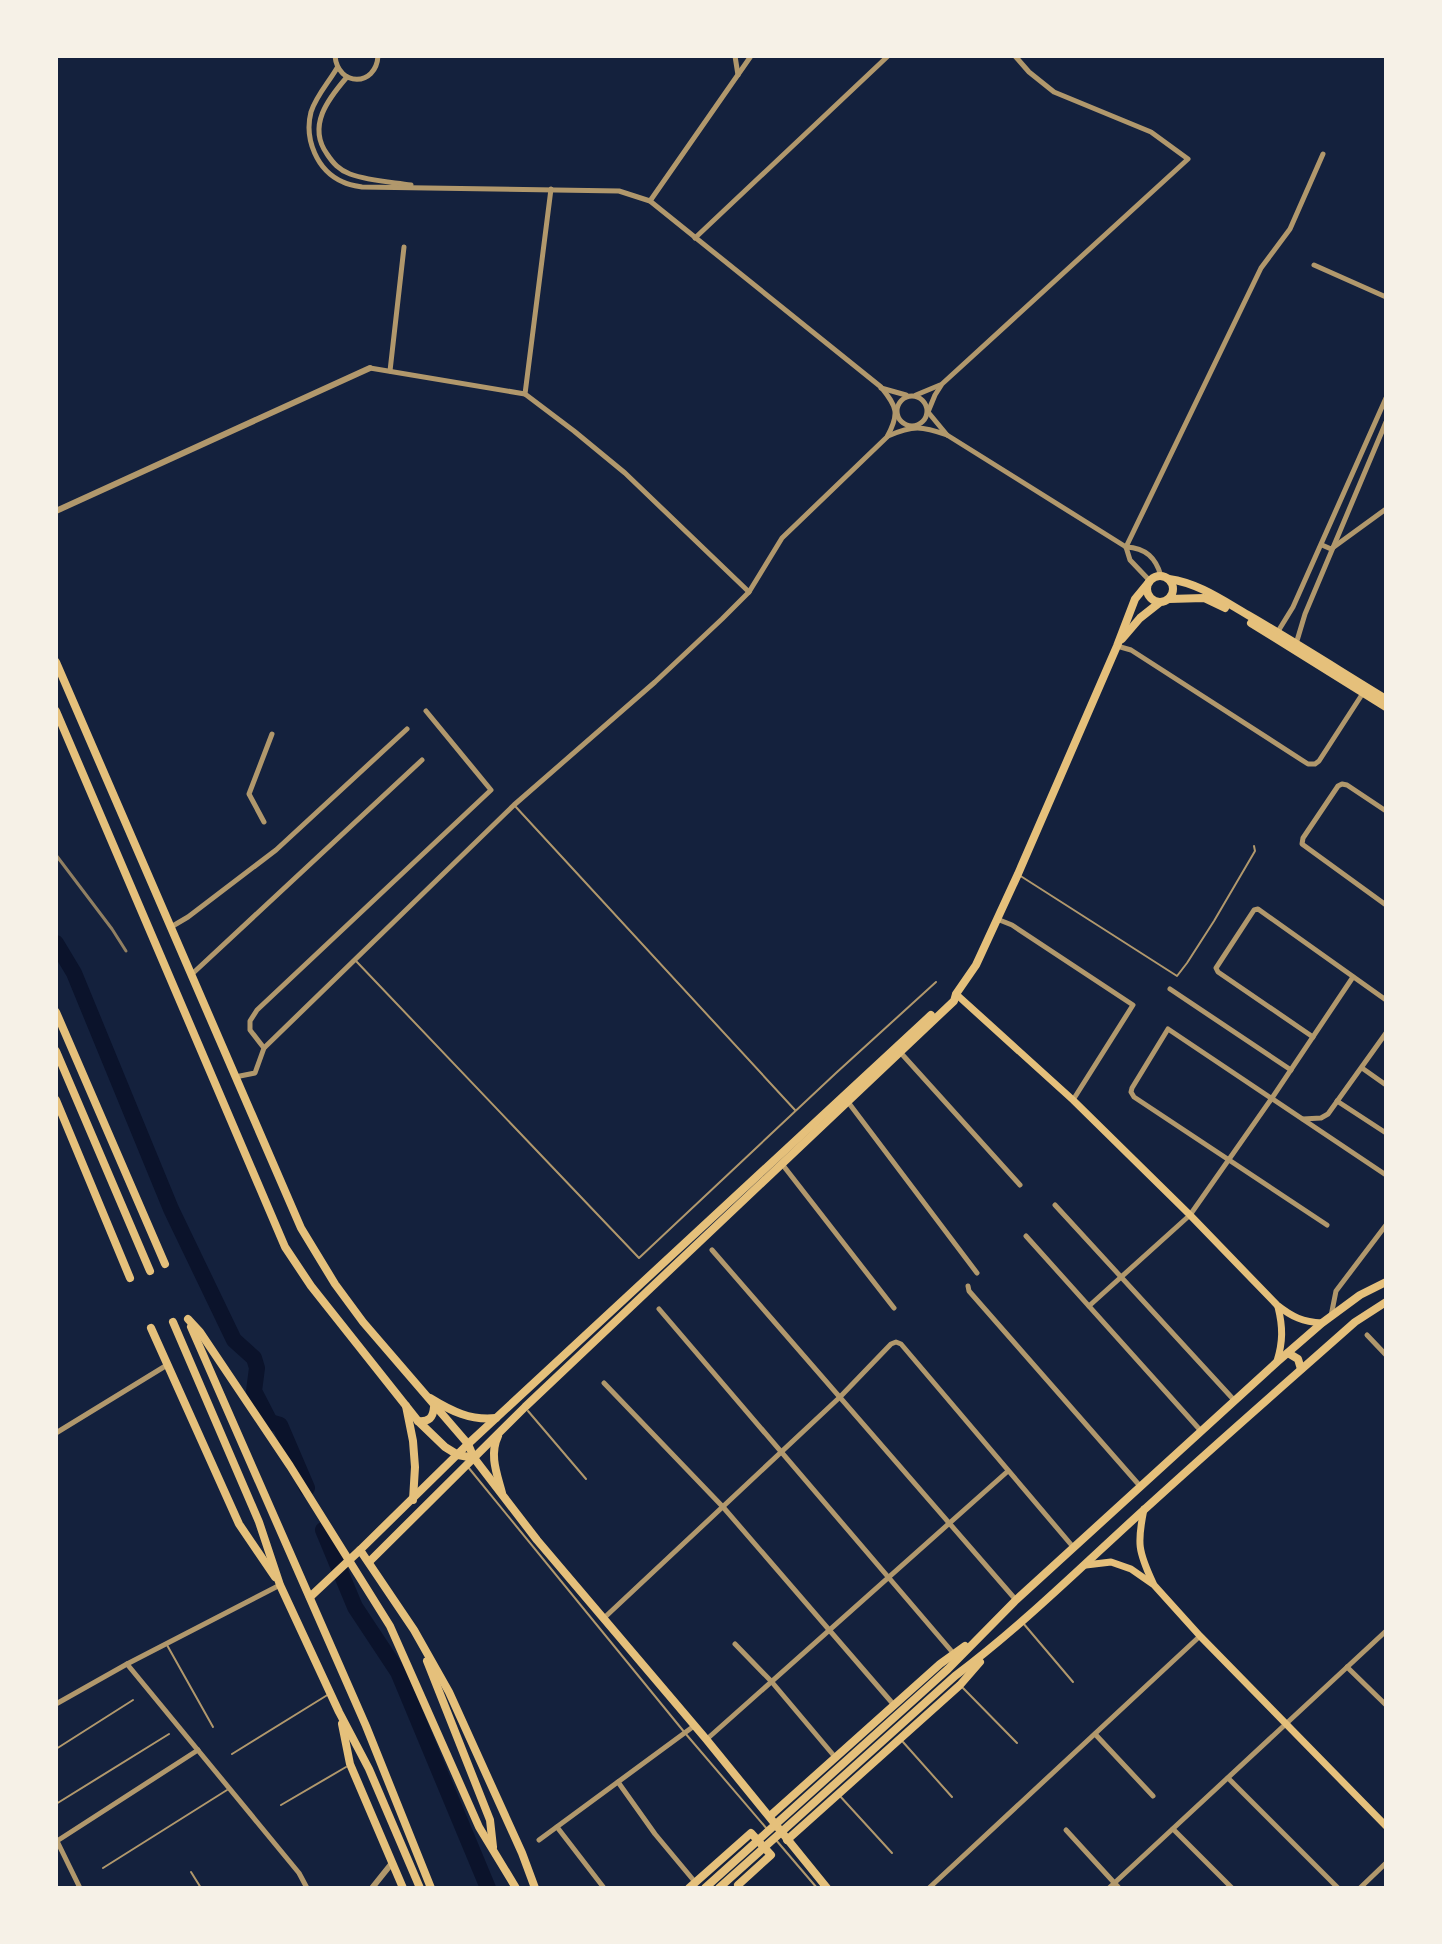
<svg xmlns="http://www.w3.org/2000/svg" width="1442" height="1944" font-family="'Fira Sans Condensed',sans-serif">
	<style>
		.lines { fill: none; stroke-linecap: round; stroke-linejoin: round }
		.river { stroke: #0b132b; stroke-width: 16 }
		.service { stroke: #b1986c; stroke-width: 2 }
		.minor { stroke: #b1986c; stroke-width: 5 }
		.tertiary { stroke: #b1986c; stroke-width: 6 }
		.secondary { stroke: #e5c07b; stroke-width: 7 }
		.primary { stroke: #e5c07b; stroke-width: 8 }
		.trunk { stroke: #e5c07b; stroke-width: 8 }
		.rail { stroke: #918062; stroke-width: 3 }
	</style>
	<rect width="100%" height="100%" fill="#14213d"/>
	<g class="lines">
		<!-- river -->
		<g class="river">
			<polyline points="56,943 74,973 171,1209 234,1340 254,1358 257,1368 254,1391 270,1422 280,1425 307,1488"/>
			<polyline points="323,1530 355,1607 398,1672 488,1888"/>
		</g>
		<!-- service -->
		<g class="service">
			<polyline points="515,806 795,1110"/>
			<polyline points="1019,875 1177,976 1187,963 1214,921 1255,851 1254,846"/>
			<polyline points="356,961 639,1258 836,1073 936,982"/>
			<polyline points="528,1411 586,1479"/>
			<polyline points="468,1467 685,1733 767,1829"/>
			<polyline points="1023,1623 1073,1682"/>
			<polyline points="167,1645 213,1727"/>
			<polyline points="963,1688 1017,1743"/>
			<polyline points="903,1742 952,1797"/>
			<polyline points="56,1749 133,1700"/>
			<polyline points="232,1754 329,1694"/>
			<polyline points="839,1795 892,1853"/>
			<polyline points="56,1804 169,1734"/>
			<polyline points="281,1805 346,1767"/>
			<polyline points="776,1840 817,1888"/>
			<polyline points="103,1868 227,1790"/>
			<polyline points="191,1872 201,1888"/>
		</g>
		<!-- minor -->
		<g class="minor">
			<path d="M335,56C338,87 376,87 378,56"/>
			<polyline points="735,56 738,75"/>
			<path d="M347,77C328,99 307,126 327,154C333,163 339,170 350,174C369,181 391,182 411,185"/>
			<polyline points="551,189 525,394 574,431 625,473 749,592"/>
			<polyline points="650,201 751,56"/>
			<polyline points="695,238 888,56"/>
			<polyline points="1314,265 1386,297"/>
			<polyline points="370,368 525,394"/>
			<polyline points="390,371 404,247"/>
			<polyline points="881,388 906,395"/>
			<polyline points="916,395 940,385"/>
			<circle cx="912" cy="411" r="15"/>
			<polyline points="947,435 928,412 935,395 942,384 1188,159 1151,132 1054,92 1029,72 1015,56"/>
			<path d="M888,436C913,425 922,426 947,435L1126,547C1146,548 1156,558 1161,576"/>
			<polyline points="1322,545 1331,549 1386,509"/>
			<polyline points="1126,547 1261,268 1290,229 1323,154"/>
			<polyline points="1126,547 1130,560 1150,581"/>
			<polyline points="1277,633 1293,607 1386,398"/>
			<polyline points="1296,644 1305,614 1386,422"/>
			<polyline points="1117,646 1131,650 1308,764 1315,764 1319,761 1363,693"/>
			<polyline points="1386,811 1347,785 1342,784 1338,786 1303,838 1302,844 1386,905"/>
			<polyline points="264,822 249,794 272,734"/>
			<polyline points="997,919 1012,925 1133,1005 1073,1100"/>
			<polyline points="171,927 188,917 276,850 407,729"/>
			<polyline points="191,975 422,760"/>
			<polyline points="1170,989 1291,1070"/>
			<polyline points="1313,1037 1218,972 1216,968 1218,965 1254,910 1258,909 1386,1000"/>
			<polyline points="264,1048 250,1030 250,1021 257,1010 491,790 426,711"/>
			<polyline points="900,1052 1020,1185"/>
			<polyline points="1362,1068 1386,1085"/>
			<path d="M235,1077L255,1073L264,1048L514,805L655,682L722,619L749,592L782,538L887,437C900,413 897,407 881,387L650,201L619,191L362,187C356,186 349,185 343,182C317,171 304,139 311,112C316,96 329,82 337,68"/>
			<polyline points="1337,1101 1386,1133"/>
			<polyline points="848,1102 977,1273"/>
			<polyline points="1303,1119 1321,1118 1328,1114 1386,1033"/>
			<polyline points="782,1164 894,1308"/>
			<polyline points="1055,1205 1234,1400"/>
			<polyline points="1327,1225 1134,1097 1131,1092 1132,1088 1168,1029 1386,1175"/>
			<polyline points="1026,1236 1201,1431"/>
			<polyline points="712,1250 1016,1600"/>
			<polyline points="968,1286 969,1291 1140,1486"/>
			<polyline points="1089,1306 1190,1215 1272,1098 1353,977"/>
			<polyline points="659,1309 954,1654"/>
			<polyline points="1331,1316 1336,1291 1386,1225"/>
			<polyline points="1367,1335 1386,1355"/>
			<polyline points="604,1383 723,1507 894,1705"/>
			<polyline points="56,1433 167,1365"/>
			<polyline points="604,1618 840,1397 891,1344 896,1342 901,1344 1074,1548"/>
			<polyline points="735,1644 771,1681 835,1757"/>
			<polyline points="127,1664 299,1873 307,1888"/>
			<polyline points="1347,1667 1386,1705"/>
			<polyline points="56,1704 127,1664 280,1585"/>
			<polyline points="1095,1734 1153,1796"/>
			<polyline points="707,1739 1008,1471"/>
			<polyline points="1228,1778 1338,1888"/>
			<polyline points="618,1782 655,1834 695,1882"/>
			<polyline points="557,1827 604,1888"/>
			<polyline points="1173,1829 1232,1888"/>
			<polyline points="1066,1830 1119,1888"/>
			<polyline points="56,1839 80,1888"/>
			<polyline points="539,1840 694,1726"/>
			<polyline points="57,1841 198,1750"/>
			<polyline points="929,1888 1200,1636"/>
			<polyline points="1109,1888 1386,1631"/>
			<polyline points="1360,1888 1386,1863"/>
		</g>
		<!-- tertiary -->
		<g class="tertiary">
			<polyline points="56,511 370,368"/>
			<polyline points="372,1888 392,1863"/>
		</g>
		<!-- secondary -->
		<g class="secondary">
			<path d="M956,994L1073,1100L1190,1215L1277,1305C1292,1317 1303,1322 1322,1323"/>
			<path d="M1277,1361C1283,1342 1283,1327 1278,1307"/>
			<path d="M1144,1509C1137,1543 1138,1551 1153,1583"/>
			<polyline points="1086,1565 1111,1562 1131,1569 1154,1585 1200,1636 1386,1826"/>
		</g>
		<!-- primary -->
		<g class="primary">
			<circle cx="1160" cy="589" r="13"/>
			<path d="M1169,579C1198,583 1222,600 1248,615C1295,642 1340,671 1386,699"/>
			<polyline points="1169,599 1204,598 1225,608"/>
			<polyline points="1251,623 1386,707"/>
			<polyline points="1122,639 1140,618 1159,603"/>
			<polyline points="56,662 301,1228 335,1284 363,1322 468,1444 474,1458 537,1540 706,1739 827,1888"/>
			<polyline points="56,711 285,1247 311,1286 418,1421 445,1447 458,1455 474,1458"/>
			<path d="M430,1398C451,1411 471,1421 496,1418"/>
			<polyline points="406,1406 413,1441 415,1467 413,1500"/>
			<path d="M418,1421C429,1422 433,1418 434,1407"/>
			<path d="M498,1436C489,1455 497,1474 502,1493"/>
			<polyline points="360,1550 468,1444 931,1015"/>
			<polyline points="369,1562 525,1407 954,1001 956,994 976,965 1018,874 1117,646 1135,599 1149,582"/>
		</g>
		<!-- trunk -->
		<g class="trunk">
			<polyline points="56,1012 165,1264"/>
			<polyline points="56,1051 150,1271"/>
			<polyline points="56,1100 130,1278"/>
			<polyline points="188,1319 200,1332 290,1466 390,1626 479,1827 516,1888"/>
			<polyline points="173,1322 259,1522 280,1585 339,1712 369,1769 420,1888"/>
			<polyline points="191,1327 366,1726 431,1888"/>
			<polyline points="151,1328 239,1524 275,1577"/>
			<polyline points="1288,1353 1298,1359 1301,1369"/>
			<polyline points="310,1597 360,1550 414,1630 449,1692 522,1853 535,1888"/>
			<polyline points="427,1661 490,1820 493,1847"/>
			<polyline points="342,1724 350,1764 403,1888"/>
			<polyline points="770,1816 940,1664 965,1646"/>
			<polyline points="787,1840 960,1685 980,1662"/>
			<polyline points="689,1888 751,1833 771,1855 738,1885"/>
			<polyline points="705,1888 948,1669 1016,1600 1277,1362 1322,1323 1360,1295 1386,1282"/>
			<path d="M719,1888L955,1676C1023,1625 1083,1565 1146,1508C1215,1445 1285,1384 1355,1322L1386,1302"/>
		</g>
		<!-- rail -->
		<polyline class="rail" points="56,855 112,929 126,951"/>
	</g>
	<!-- border -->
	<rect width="1442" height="1944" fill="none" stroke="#f6f1e7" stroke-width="116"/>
</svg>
